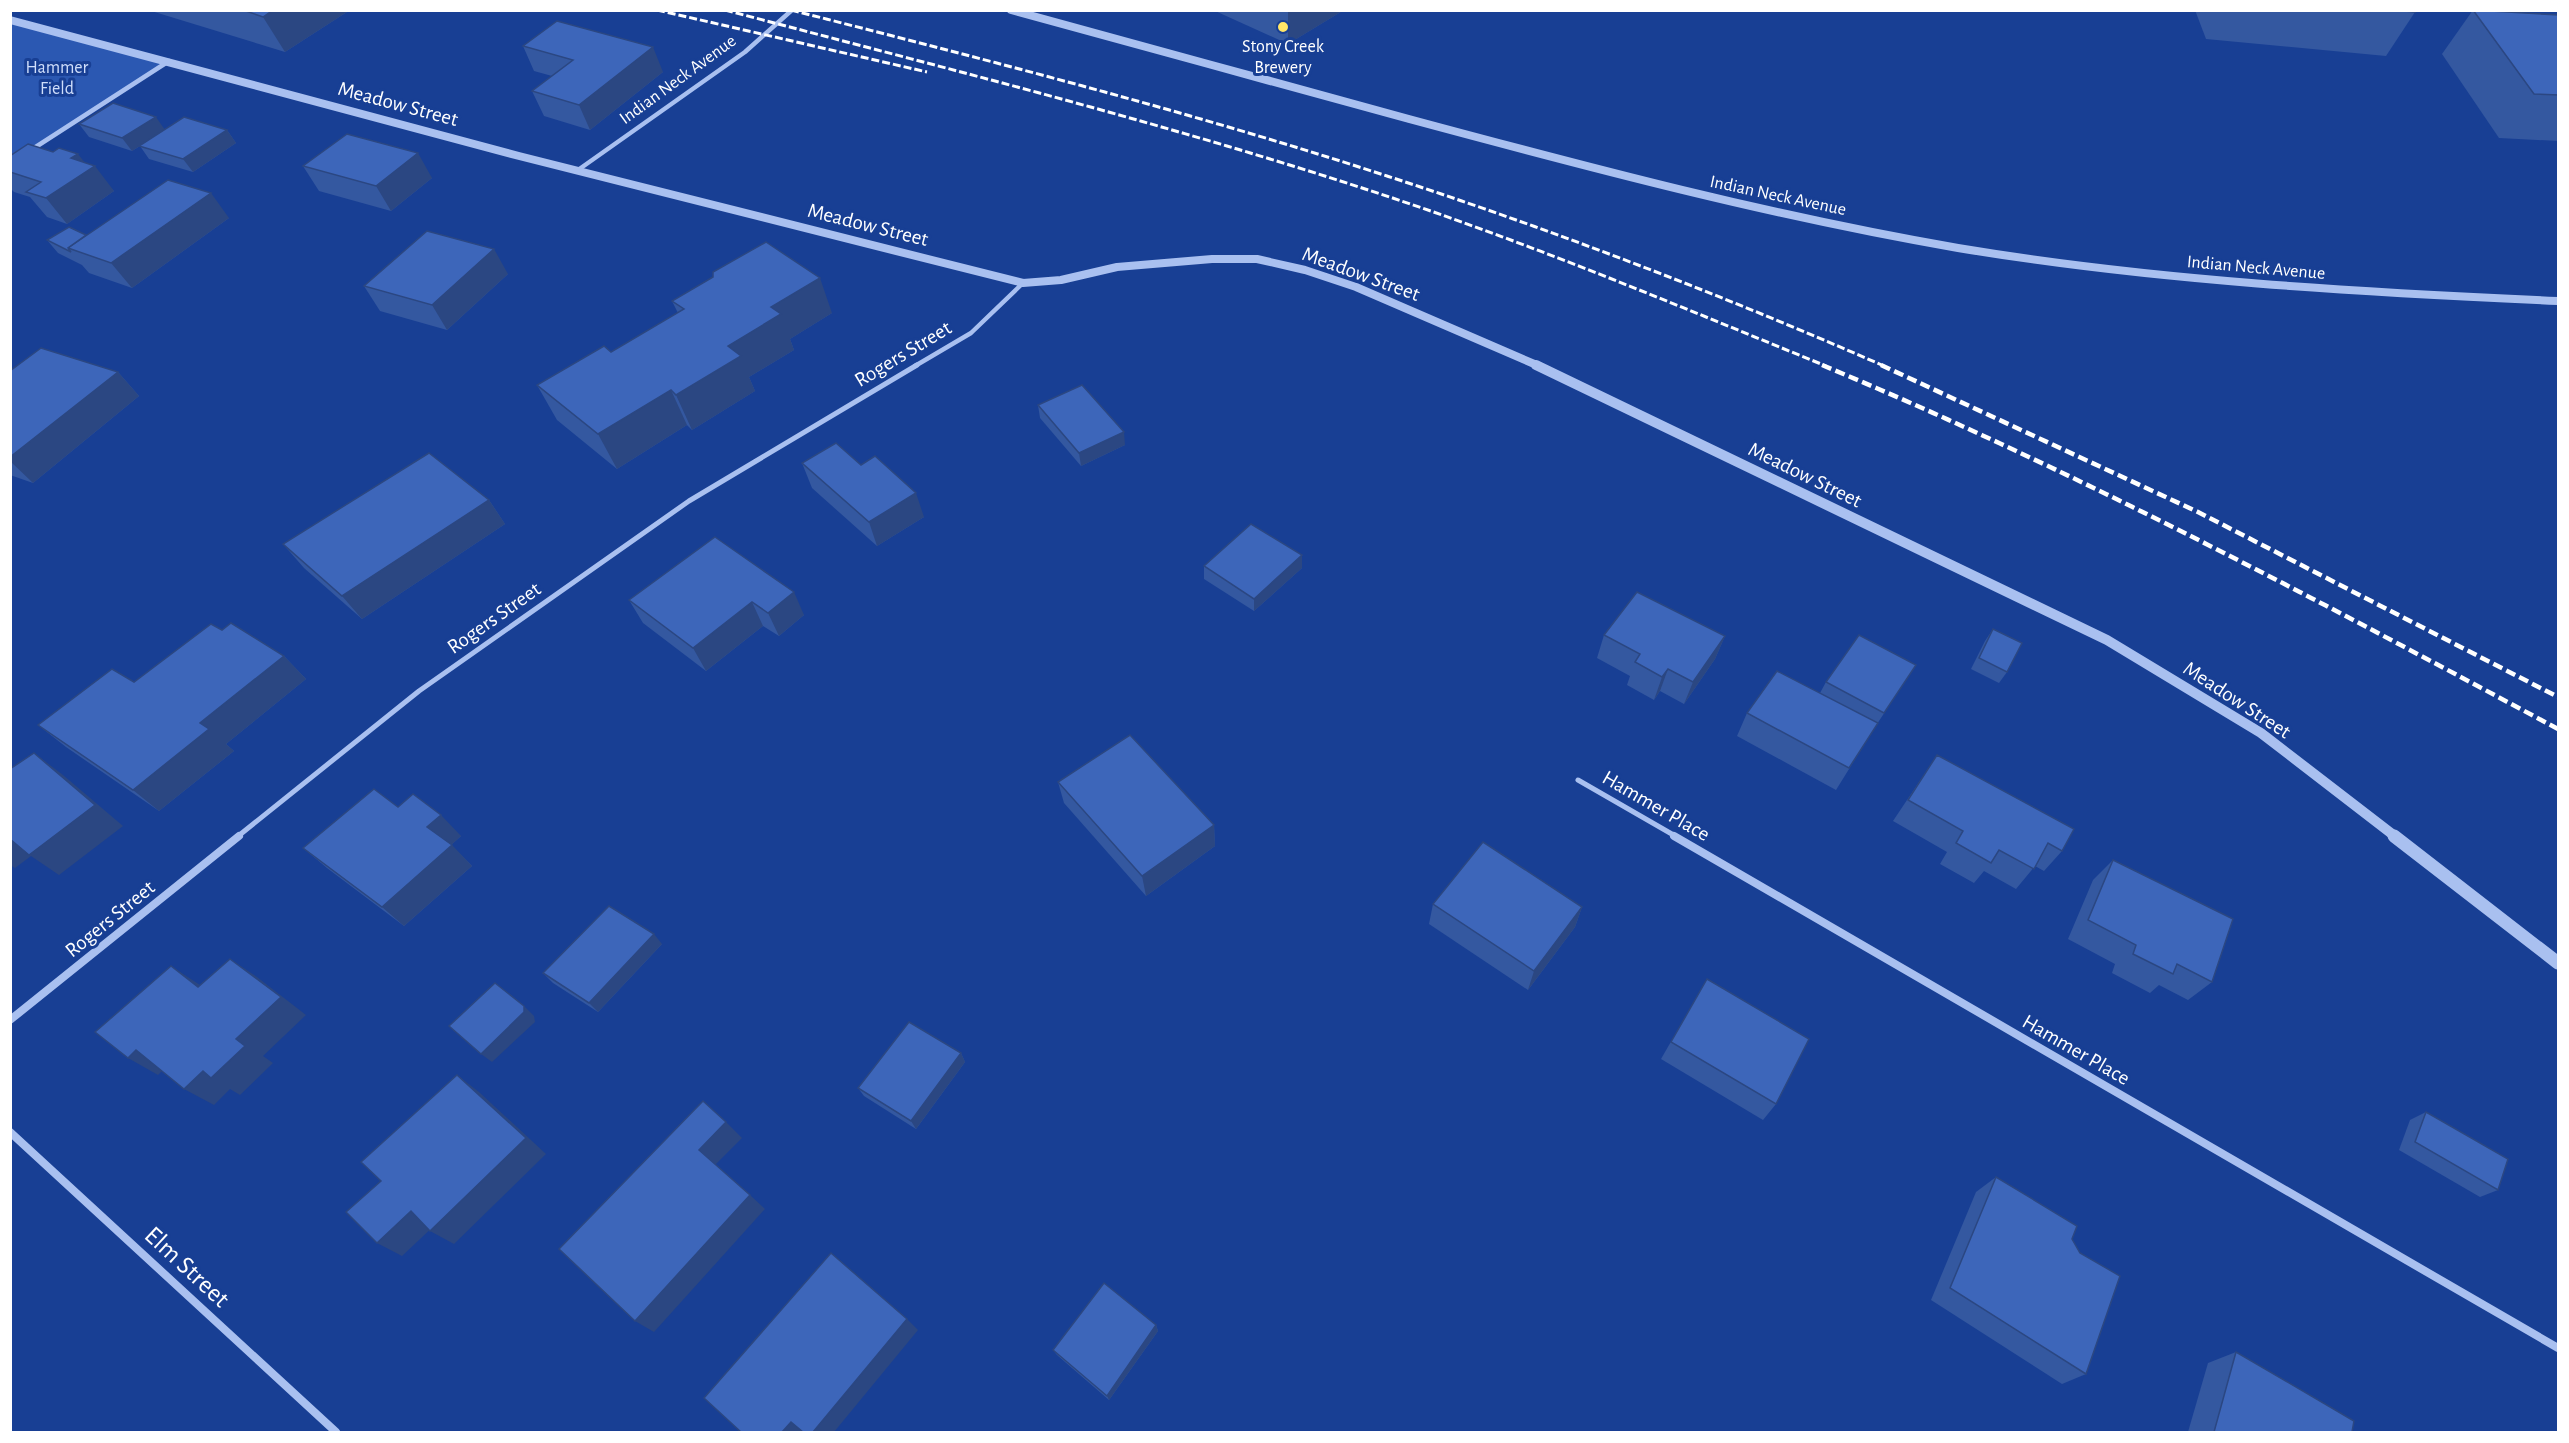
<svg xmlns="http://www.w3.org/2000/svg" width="2569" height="1443" font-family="'Alegreya Sans',sans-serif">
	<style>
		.green { fill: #2b58b2 }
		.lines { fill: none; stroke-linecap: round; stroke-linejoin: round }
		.minor-far2 { stroke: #a9c0f0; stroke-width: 4.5 }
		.minor-far1 { stroke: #a9c0f0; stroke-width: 5 }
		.minor { stroke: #a9c0f0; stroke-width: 8 }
		.tertiary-far2 { stroke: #a9c0f0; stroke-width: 8 }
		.tertiary-far1 { stroke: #a9c0f0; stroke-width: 10 }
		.tertiary { stroke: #a9c0f0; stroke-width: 13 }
		.rail-far1 { stroke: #fff; stroke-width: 3; stroke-dasharray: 8 3; stroke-linecap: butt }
		.rail { stroke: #fff; stroke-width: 4.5; stroke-dasharray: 10 4.5; stroke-linecap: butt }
		.wall { fill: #3458a0 }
		.shaded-wall { fill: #2b4782 }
		.building { fill: #3d66ba; stroke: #2b4782; stroke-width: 1.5 }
		.poi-dot { fill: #ffe568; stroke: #183f94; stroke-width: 2 }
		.labels { text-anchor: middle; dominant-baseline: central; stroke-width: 6; stroke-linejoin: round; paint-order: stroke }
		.far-poi-label { font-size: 18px; fill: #fff; stroke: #183f94 }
		.far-park-label { font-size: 18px; fill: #cfdefb; stroke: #183f94 }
		.far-street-label { font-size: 18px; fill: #fff; stroke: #183f94 }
		.street-label { font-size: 21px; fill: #fff; stroke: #183f94 }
		.near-street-label { font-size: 26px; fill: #fff; stroke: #183f94 }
	</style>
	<rect width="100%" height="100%" fill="#183f94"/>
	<!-- green -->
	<polygon class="green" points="11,20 169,60 11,163"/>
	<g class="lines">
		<!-- minor-far2 -->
		<g class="minor-far2">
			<polyline points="31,150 169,61"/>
			<polyline points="578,170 745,52 792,10"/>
			<polyline points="915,366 971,333 1023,283"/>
		</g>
		<!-- minor-far1 -->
		<g class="minor-far1">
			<polyline points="1578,780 1677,837"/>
			<polyline points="237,837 419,691 689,501 917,365"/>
		</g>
		<!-- minor -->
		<g class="minor">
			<polyline points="1674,836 2558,1348"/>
			<polyline points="10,1020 239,836"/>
			<polyline points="10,1132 336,1432"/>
		</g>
		<!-- tertiary-far2 -->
		<g class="tertiary-far2">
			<path d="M1011,10C1144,46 1276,83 1409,119C1591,168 1772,216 1958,248C2156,281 2358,292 2558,301"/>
			<polyline points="10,20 519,156 1023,283 1061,280 1117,267 1212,259 1257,259 1305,270 1356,287 1539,366"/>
		</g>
		<!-- tertiary-far1 -->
		<polyline class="tertiary-far1" points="1536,365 2107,640 2261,733 2396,837"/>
		<!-- tertiary -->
		<polyline class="tertiary" points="2394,836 2558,963"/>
		<!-- rail-far1 -->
		<g class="rail-far1">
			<polyline points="657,10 927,72"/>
			<path d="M725,10C937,66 1150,119 1359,187C1518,238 1671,303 1826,366"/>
			<path d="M791,10C991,61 1191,112 1387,176C1556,231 1722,295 1884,366"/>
		</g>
		<!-- rail -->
		<g class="rail">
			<path d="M1822,365C2075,470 2317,600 2558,729"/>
			<polyline points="1881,365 2198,512 2558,697"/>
		</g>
	</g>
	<!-- wall -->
	<g class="wall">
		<polygon points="148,10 350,10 285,52"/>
		<polygon points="1213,10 1344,10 1288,44"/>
		<polygon points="2195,10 2414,10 2415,12 2386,56 2206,39"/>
		<polygon points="2473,10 2559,15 2559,141 2499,138 2442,54"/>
		<polygon points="523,46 663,72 590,130 544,116 532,91 552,76 534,71"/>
		<polygon points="79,124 165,129 227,130 236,143 193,172 149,159 140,146 132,151 89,137"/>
		<polygon points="10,156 85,163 114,191 67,224 47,217 30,197 14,192 10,188"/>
		<polygon points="303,166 432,178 391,211 319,191"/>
		<polygon points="229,218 132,288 89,273 82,265 58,253 47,240"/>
		<polygon points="508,274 447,330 380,311 364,286"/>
		<polygon points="672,301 832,313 790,339 794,350 749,377 755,391 692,430 687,425 617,469 557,420 537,385 611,352 678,313"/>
		<polygon points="10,371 118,372 139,396 33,483 10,475"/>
		<polygon points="1038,405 1125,445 1081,466 1040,418"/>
		<polygon points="802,463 924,517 877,546 812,488"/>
		<polygon points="489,500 505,524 362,619 304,568 283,544"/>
		<polygon points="715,537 804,615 779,636 763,626 706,671 643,623 629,600"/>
		<polygon points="1204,566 1302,568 1254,611 1204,579"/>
		<polygon points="1993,629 2007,672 1999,683 1971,669 1985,641"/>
		<polygon points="222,630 284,656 306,679 226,744 234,751 159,811 66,747 38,725 134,682"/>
		<polygon points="1604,635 1725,636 1715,659 1684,704 1660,691 1654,700 1627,685 1630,676 1597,658"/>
		<polygon points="1916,665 1877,724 1836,790 1737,736 1747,713 1820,693 1826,682"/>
		<polygon points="1937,755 2062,851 2044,871 2035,866 2016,889 1984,871 1974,883 1940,864 1947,852 1893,821"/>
		<polygon points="1058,782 1214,825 1215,846 1146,896 1064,803"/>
		<polygon points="398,807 461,836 451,845 472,866 404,926 327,868 303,848"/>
		<polygon points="2113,860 2212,982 2188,1000 2159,985 2150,993 2112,973 2115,964 2068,939 2093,880"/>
		<polygon points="1433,904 1582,907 1575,927 1528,990 1429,924"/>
		<polygon points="662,944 598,1012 553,983 543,973"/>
		<polygon points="1707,979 1776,1104 1763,1120 1661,1059"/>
		<polygon points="961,1053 965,1062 916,1129 864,1096 858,1088"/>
		<polygon points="2426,1112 2498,1190 2480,1197 2399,1150 2410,1120"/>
		<polygon points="1996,1177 2072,1239 2086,1374 2062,1384 1931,1300 1976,1192"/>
		<polygon points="1156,1325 1158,1331 1109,1400 1057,1355 1053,1350"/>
		<polygon points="2236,1352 2352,1432 2188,1432 2208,1363"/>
	</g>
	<!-- shaded-wall -->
	<g class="shaded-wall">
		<polygon points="273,10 350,10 285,52 263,17"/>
		<polygon points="1288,10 1344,10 1288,44"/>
		<polygon points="653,47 663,72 590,130 579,105"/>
		<polygon points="156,117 165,130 132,151 122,138"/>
		<polygon points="227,130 236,143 193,172 183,159"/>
		<polygon points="418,153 432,178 391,211 376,186"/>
		<polygon points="78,154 90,169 95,166 114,191 67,224 46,198 71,158"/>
		<polygon points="211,193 229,218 132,288 111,263"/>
		<polygon points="494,249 508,274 447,330 432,305"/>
		<polygon points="820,278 832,313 790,339 794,350 749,377 755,391 692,430 676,395 728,346 771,307"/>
		<polygon points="118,372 139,396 33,483 10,461 10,457"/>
		<polygon points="671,390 687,425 617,469 598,434"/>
		<polygon points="1124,432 1125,445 1081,466 1079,453"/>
		<polygon points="916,493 924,517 877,546 869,522"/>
		<polygon points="489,500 505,524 362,619 342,596"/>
		<polygon points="1302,555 1302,568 1254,611 1254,599"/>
		<polygon points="794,592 804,615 779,636 768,613"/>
		<polygon points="752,602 763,626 706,671 693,648"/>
		<polygon points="1725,636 1715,659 1684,704 1693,682"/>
		<polygon points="284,656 306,679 226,744 234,751 159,811 133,790 200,723"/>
		<polygon points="1668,669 1660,691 1654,700 1662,677"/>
		<polygon points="34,753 63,775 123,826 59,875 31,856 15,868 10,865 10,837"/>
		<polygon points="441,815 461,836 448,848 427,827"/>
		<polygon points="1214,825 1215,846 1146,896 1142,876"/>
		<polygon points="452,845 472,866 404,926 382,907"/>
		<polygon points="1582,907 1575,927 1528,990 1534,971"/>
		<polygon points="654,934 662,944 598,1012 589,1003"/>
		<polygon points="230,959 257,977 306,1015 263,1056 273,1063 240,1095 230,1089 214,1105 184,1089 236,1039"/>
		<polygon points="171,966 200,985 198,987"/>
		<polygon points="524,1006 534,1016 535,1022 492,1062 481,1054"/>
		<polygon points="136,1050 166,1067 158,1075 128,1058"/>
		<polygon points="961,1053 965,1062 916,1129 911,1121"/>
		<polygon points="457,1075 479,1092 546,1154 454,1244 430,1231"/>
		<polygon points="726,1122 742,1138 715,1165 699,1150"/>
		<polygon points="750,1195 765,1209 654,1332 635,1321"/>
		<polygon points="411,1211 436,1224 402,1256 377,1243"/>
		<polygon points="907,1319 918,1330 834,1432 813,1432"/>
		<polygon points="1156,1325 1158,1331 1109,1400 1107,1396"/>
		<polygon points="791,1422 804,1432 782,1432"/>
	</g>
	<!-- building -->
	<g class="building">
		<polygon points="243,10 273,10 263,17"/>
		<polygon points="2396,10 2414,10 2415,12"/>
		<polygon points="2473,10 2559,15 2559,95 2534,94"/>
		<polygon points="557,21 653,47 579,105 532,91 573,60 523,46"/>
		<polygon points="113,103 156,117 122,138 79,124"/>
		<polygon points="184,117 227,130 183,159 139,146"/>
		<polygon points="347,134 418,153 376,186 303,166"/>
		<polygon points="28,144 53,152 59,148 78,154 71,158 95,166 46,198 26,192 41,182 10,172 10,156"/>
		<polygon points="168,180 211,193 111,263 68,248"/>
		<polygon points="69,227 86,235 68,248 71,252 47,240"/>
		<polygon points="427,231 494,249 432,305 364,286"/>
		<polygon points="766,242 820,278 771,307 781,314 728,346 741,356 676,395 671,390 598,434 537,385 604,346 611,352 684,309 672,301 713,277 713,272"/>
		<polygon points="41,348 118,372 10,457 10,371"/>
		<polygon points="1082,385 1124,432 1079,453 1038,405"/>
		<polygon points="836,443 861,465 875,456 916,493 869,522 802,463"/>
		<polygon points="429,453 489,500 342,596 283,544"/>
		<polygon points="1251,524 1302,555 1254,599 1204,566"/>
		<polygon points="715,537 794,592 768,613 752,602 693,648 629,600"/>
		<polygon points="1637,592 1725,636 1693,682 1668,669 1662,677 1635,662 1640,654 1604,635"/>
		<polygon points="231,623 284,656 200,723 209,729 133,790 38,725 112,669 134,682 211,624 222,630"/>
		<polygon points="1993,629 2022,643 2007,672 1979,658"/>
		<polygon points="1859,635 1916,665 1884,713 1826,682"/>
		<polygon points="1777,671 1878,723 1849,768 1747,713"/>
		<polygon points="1130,735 1214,825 1142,876 1058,782"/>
		<polygon points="34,753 95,805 29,855 10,839 10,769"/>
		<polygon points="1937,755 2074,829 2062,851 2048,843 2034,869 1999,850 1991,863 1956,843 1963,831 1908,800"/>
		<polygon points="374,789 398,807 413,794 441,815 427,827 452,845 382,907 303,848"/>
		<polygon points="1483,842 1582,907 1534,971 1433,904"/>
		<polygon points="2113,860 2233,919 2212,982 2177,964 2173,974 2133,954 2136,945 2088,920"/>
		<polygon points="609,906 654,934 589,1003 543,973"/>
		<polygon points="230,959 281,997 236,1039 245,1046 211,1078 203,1071 184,1089 136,1050 128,1058 95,1032 171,966 198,987"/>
		<polygon points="1707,979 1809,1039 1776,1104 1671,1042"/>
		<polygon points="495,983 524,1006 524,1012 481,1054 449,1026"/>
		<polygon points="909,1022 961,1053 911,1121 858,1088"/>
		<polygon points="457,1075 526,1138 430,1231 411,1211 377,1243 346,1212 381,1181 361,1162"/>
		<polygon points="703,1101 726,1122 699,1150 750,1195 635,1321 559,1249"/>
		<polygon points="2426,1112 2508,1159 2498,1190 2415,1142"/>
		<polygon points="1996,1177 2077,1226 2072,1239 2080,1253 2120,1276 2086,1374 1950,1288"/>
		<polygon points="831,1253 907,1319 813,1432 803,1432 791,1422 782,1432 741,1432 704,1398"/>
		<polygon points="1104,1283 1156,1325 1107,1396 1053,1350"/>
		<polygon points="2236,1352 2354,1421 2352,1432 2214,1432"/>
	</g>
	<!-- markers -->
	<circle class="poi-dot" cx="1283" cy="27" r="6"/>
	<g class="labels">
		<!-- far-poi labels -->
		<g class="far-poi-label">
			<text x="1283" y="47">Stony Creek<tspan x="1283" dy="21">Brewery</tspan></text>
		</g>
		<!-- far-park labels -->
		<g class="far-park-label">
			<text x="57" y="68">Hammer<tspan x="57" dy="21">Field</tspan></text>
		</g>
		<!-- far-street labels -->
		<g class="far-street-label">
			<text transform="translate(678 80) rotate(-36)">Indian Neck Avenue</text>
			<text transform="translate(1778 196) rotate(12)">Indian Neck Avenue</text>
			<text transform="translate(2256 268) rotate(5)">Indian Neck Avenue</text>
		</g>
		<!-- street labels -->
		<g class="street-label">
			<text transform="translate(398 104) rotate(15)">Meadow Street</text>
			<text transform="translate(868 225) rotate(14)">Meadow Street</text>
			<text transform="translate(1361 274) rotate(20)">Meadow Street</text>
			<text transform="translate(903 354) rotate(-31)">Rogers Street</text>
			<text transform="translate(1805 475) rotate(26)">Meadow Street</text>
			<text transform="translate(494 618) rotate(-35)">Rogers Street</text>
			<text transform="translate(2237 700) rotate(33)">Meadow Street</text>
			<text transform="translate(1656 806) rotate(30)">Hammer Place</text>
			<text transform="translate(110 919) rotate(-39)">Rogers Street</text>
			<text transform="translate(2076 1050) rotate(30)">Hammer Place</text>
		</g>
		<!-- near-street labels -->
		<g class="near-street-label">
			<text transform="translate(187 1267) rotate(43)">Elm Street</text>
		</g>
	</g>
	<!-- border -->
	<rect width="2569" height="1443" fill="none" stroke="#ffffff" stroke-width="24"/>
</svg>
